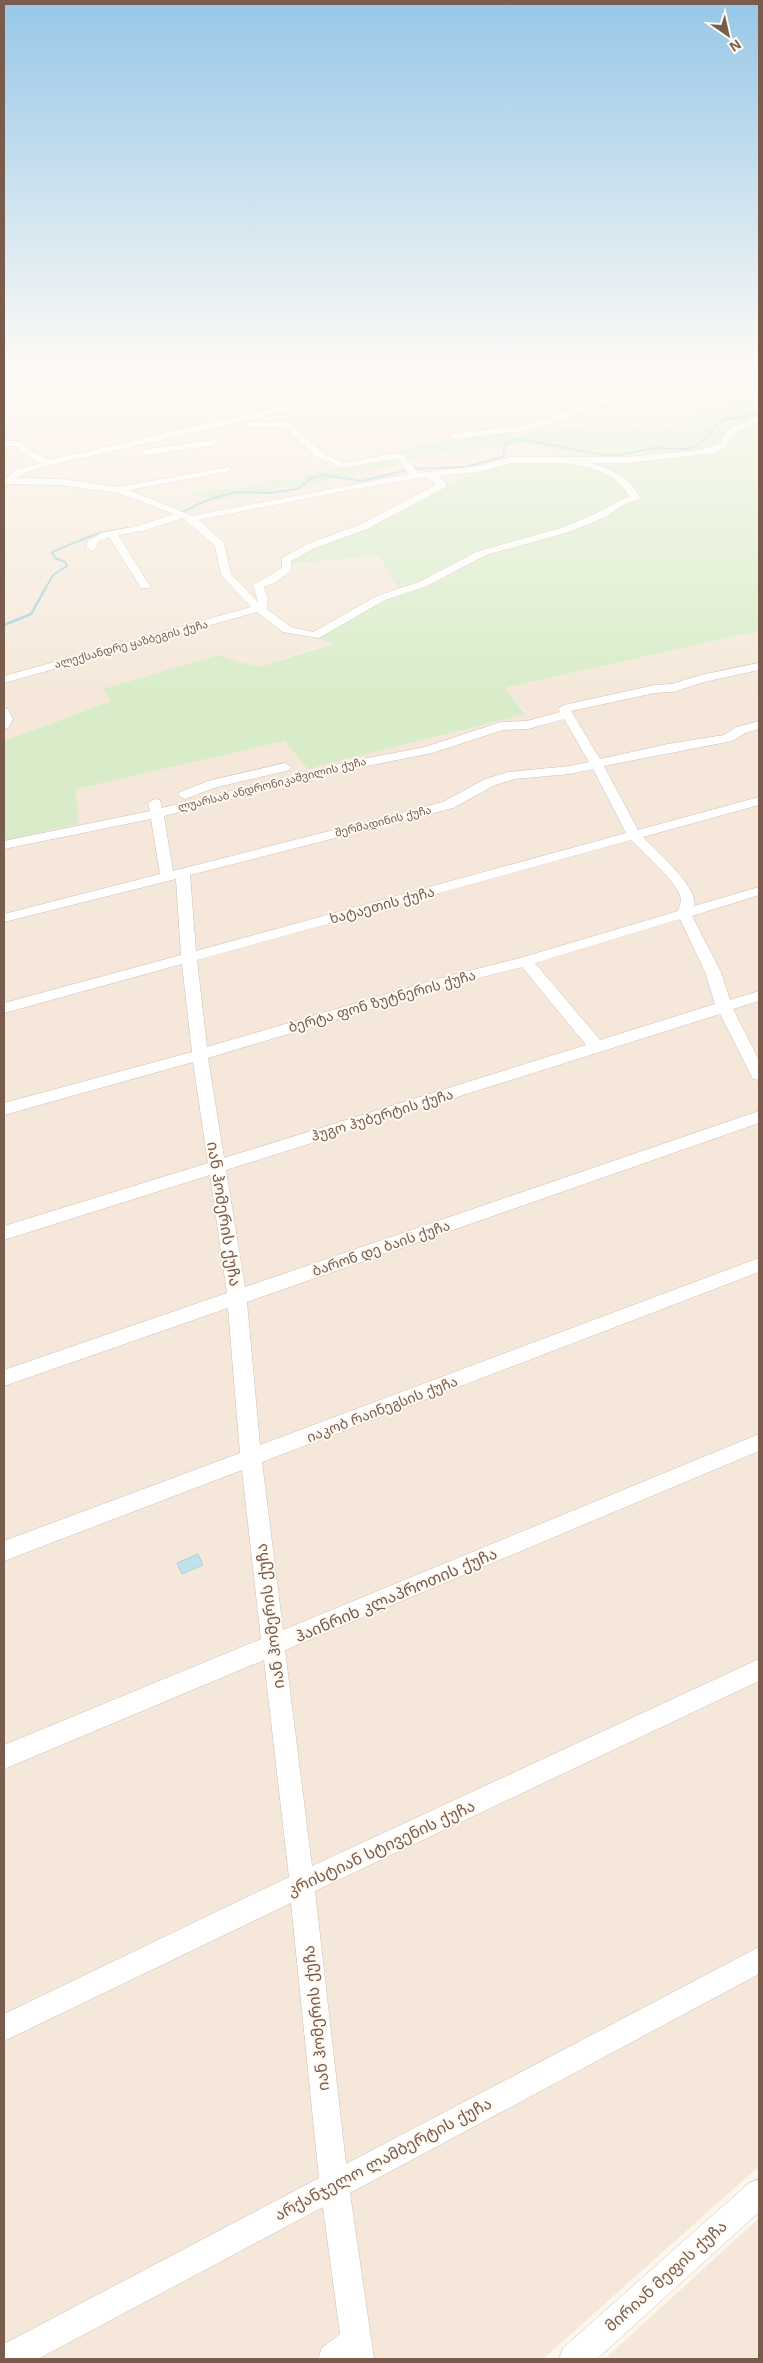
<svg xmlns="http://www.w3.org/2000/svg" width="763" height="2363" font-family="Helvetica,'Noto Sans Georgian',sans-serif">
	<style>
		.residential { fill: #f5e8da }
		.green { fill: #d8ecc9 }
		.water { fill: #bfe3e8; stroke: #a5d3da }
		.lines { fill: none; stroke-linecap: round; stroke-linejoin: round }
		.stream-far1 { stroke: #a5d3da; stroke-width: 2 }
		.stream { stroke: #a5d3da; stroke-width: 2.5 }
		.minor-casing { stroke: #d1beb0; stroke-width: 1 }
		.minor { fill: #fff; fill-rule: evenodd }
		.labels { text-anchor: middle; dominant-baseline: central; stroke-width: 4; stroke-linejoin: round; paint-order: stroke }
		.far-street-label { font-size: 11px; fill: #7a5c4d; stroke: #fffaf3 }
		.street-label { font-size: 14px; fill: #7a5c4d; stroke: #fffaf3 }
		.near-street-label { font-size: 16px; fill: #7a5c4d; stroke: #fffaf3 }
	</style>
	<rect width="100%" height="100%" fill="#fdf6ec"/>
	<!-- residential -->
	<g class="residential">
		<polygon points="4,369 759,369 759,380 751,382 754,386 718,406 691,414 685,423 670,428 645,430 626,426 556,428 556,430 519,431 417,445 397,453 388,461 373,464 303,476 305,478 278,481 276,479 267,480 268,482 260,485 193,493 211,501 284,488 315,486 329,480 418,461 414,454 489,449 524,443 569,452 566,457 534,457 447,485 288,564 379,556 403,593 316,639 334,643 257,667 218,655 104,689 111,701 4,741"/>
		<polygon points="759,631 759,2166 543,2359 4,2359 4,841 78,824 75,789 285,741 309,768 525,713 505,688"/>
		<polygon points="759,2218 759,2359 605,2359"/>
	</g>
	<!-- green -->
	<g class="green">
		<polygon points="192,380 199,392 167,395 161,383"/>
		<polygon points="759,380 759,631 505,688 525,714 308,769 285,741 76,789 78,824 4,841 4,741 111,701 103,689 218,655 258,667 333,644 315,638 378,602 402,593 379,556 287,564 305,550 358,530 447,485 471,475 534,457 566,457 569,452 524,443 489,449 414,454 418,461 329,480 315,486 284,488 211,501 191,493 260,485 267,483 266,480 276,479 278,481 304,479 303,475 388,461 396,453 417,445 519,431 556,430 555,428 626,426 645,430 670,428 684,423 691,414 718,406 753,386 750,382"/>
	</g>
	<!-- water -->
	<polygon class="water" points="198,1554 203,1565 182,1574 177,1563"/>
	<g class="lines">
		<!-- stream-far1 -->
		<g class="stream-far1">
			<polyline points="182,512 210,499 237,492 269,493 298,489 311,478 323,475 362,481 411,469 465,467 503,457 505,444 518,439 603,455 620,455 654,448 687,449 698,445 719,423 726,419 759,414"/>
			<polyline points="44,591 53,575 67,566 65,562 55,558 52,552 96,534 127,528"/>
		</g>
		<!-- stream -->
		<polyline class="stream" points="4,625 31,614 45,589"/>
		<!-- minor casing -->
		<g class="minor-casing">
			<g id="minor">
				<polygon points="142,369 156,369 4,405 4,399"/>
				<path d="M250,369H258L261,371L322,369L318,372L266,376L283,394L297,398L577,369H601L597,372L533,378L545,381L583,406C601,399 634,388 651,400L647,403L633,400L606,404L552,424L526,431L454,439L451,438V434L526,425L576,408L539,385L522,380L300,403L289,411L51,465L24,473L16,478L60,479L118,487L229,467L231,469L226,472L129,490L192,516L409,474L398,459H395L339,468L333,463L318,458L284,427H244L243,425L247,422H289L324,454L344,463L395,453L404,455L418,473L478,466L509,457H628L701,450L719,444L730,428L759,416V422L736,432L725,448L715,453L628,463H592C612,470 629,477 640,497L638,499L623,505L605,517L569,532L486,555L427,586L385,600L319,638L283,632L257,612L4,683V676L251,607L221,575L215,546L183,518L146,530L118,535L150,586L149,588H141L109,537L98,542L95,550L91,551L86,548L88,541L101,533L138,526L174,514L118,493L60,485L4,484V478H8L9,475L18,469L40,463L26,456L16,446L4,447V441H21L32,452L50,460L290,404L292,402L277,398ZM510,463C546,463 609,457 629,496L597,513L561,528L478,551L419,582L377,596L313,632L291,627L267,609L268,599L264,587L274,583L291,571V561L315,548L367,529L446,487V483L438,476L479,472ZM427,477L436,485L359,525L307,544L282,558V568L253,585L258,602L231,574L224,543L199,520L344,491Z"/>
				<polygon points="215,440 218,441 218,445 146,455 141,452 146,449"/>
				<path d="M759,663V670L704,682L673,692L655,693L571,711L600,759L668,744L724,735L737,727L759,721V729L745,733L732,741L604,766L638,830L759,797V805L643,837C656,851 699,887 694,906L759,887V895L692,916L721,972L730,1000L759,991V1001L733,1009L759,1060V1080L753,1079L751,1075L720,1014L226,1170L245,1287L759,1111V1123L247,1302L260,1445L759,1258V1272L262,1462L283,1630L759,1434V1451L285,1650L312,1866L759,1659V1681L315,1891L346,2164L759,1947V1974L350,2193L374,2359H318L322,2348L340,2334L323,2207L38,2359H4V2344L319,2178L291,1903L4,2041V2014L289,1877L264,1660L4,1769V1745L261,1639L242,1470L4,1561V1541L240,1453L228,1308L4,1386V1370L227,1293L210,1175L4,1240V1226L208,1163L193,1062L4,1115V1103L192,1052L182,964L4,1013V1003L181,955L176,879L4,922V914L160,874L151,819L4,849V841L150,811L148,803L155,799L160,800L162,808L347,762L425,747L501,722L527,721L560,712L558,709L564,705L655,685L672,684L701,675ZM564,719L589,762L570,766L508,772L485,779L443,802L173,871L164,816L347,770L432,753L503,730L528,729ZM593,769L626,833L196,951L190,875L453,808L495,785L514,779L570,774ZM631,840C645,854 673,878 680,895C682,901 680,905 678,911L520,958L441,978L207,1047L197,960ZM680,919L705,972L715,1004L600,1040L535,963ZM522,967L586,1045L224,1158L208,1058L451,985Z"/>
				<polygon points="4,708 8,709 13,719 8,728 4,729"/>
				<polygon points="285,763 291,767 290,770 217,787 185,799 178,795 180,792 208,781"/>
				<polygon points="759,2179 759,2212 597,2359 559,2359 563,2348 749,2183"/>
			</g>
		</g>
		<!-- minor -->
		<use href="#minor" class="minor"/>
	</g>
	<!-- sky -->
	<linearGradient id="sky" x2="0" y2="1"><stop stop-color="#97c7e8"/><stop offset="0.53" stop-color="#fefbf6"/><stop offset="1" stop-color="#fefbf6" stop-opacity="0"/></linearGradient>
	<rect width="763" height="699" fill="url(#sky)"/>
	<g class="labels">
		<!-- far-street labels -->
		<g class="far-street-label">
			<text transform="translate(131 644) rotate(-15)">ალექსანდრე ყაზბეგის ქუჩა</text>
			<text transform="translate(272 784) rotate(-14)">ლუარსაბ ანდრონიკაშვილის ქუჩა</text>
			<text transform="translate(383 821) rotate(-14)">შერმადინის ქუჩა</text>
		</g>
		<!-- street labels -->
		<g class="street-label">
			<text transform="translate(382 905) rotate(-15)">ხატაეთის ქუჩა</text>
			<text transform="translate(382 1001) rotate(-16)">ბერტა ფონ ზუტნერის ქუჩა</text>
			<text transform="translate(382 1115) rotate(-17)">ჰუგო ჰუბერტის ქუჩა</text>
			<text transform="translate(381 1248) rotate(-19)">ბარონ დე ბაის ქუჩა</text>
			<text transform="translate(382 1409) rotate(-21)">იაკობ რაინეგსის ქუჩა</text>
		</g>
		<!-- near-street labels -->
		<g class="near-street-label">
			<text transform="translate(224 1214) rotate(81)">იან ჰომერის ქუჩა</text>
			<text transform="translate(396 1595) rotate(-23)">ჰაინრიხ კლაპროთის ქუჩა</text>
			<text transform="translate(270 1616) rotate(-97)">იან ჰომერის ქუჩა</text>
			<text transform="translate(381 1848) rotate(-25)">კრისტიან სტივენის ქუჩა</text>
			<text transform="translate(316 2018) rotate(-96)">იან ჰომერის ქუჩა</text>
			<text transform="translate(383 2159) rotate(-28)">არქანჯელო ლამბერტის ქუჩა</text>
			<text transform="translate(666 2276) rotate(-42)">მირიან მეფის ქუჩა</text>
		</g>
	</g>
	<!-- border -->
	<rect width="763" height="2363" fill="none" stroke="#7a5c4d" stroke-width="10"/>
	<!-- north arrow -->
	<g transform="translate(728 35) rotate(146)" stroke="#fffaf3" stroke-width="4" paint-order="stroke">
	<path d="M0-4L9 19L0 12L-9 19Z" fill="#7a5c4d"/>
	<text y="-8" font-size="14" font-weight="bold" text-anchor="middle" fill="#7a5c4d">N</text>
	</g>
</svg>
